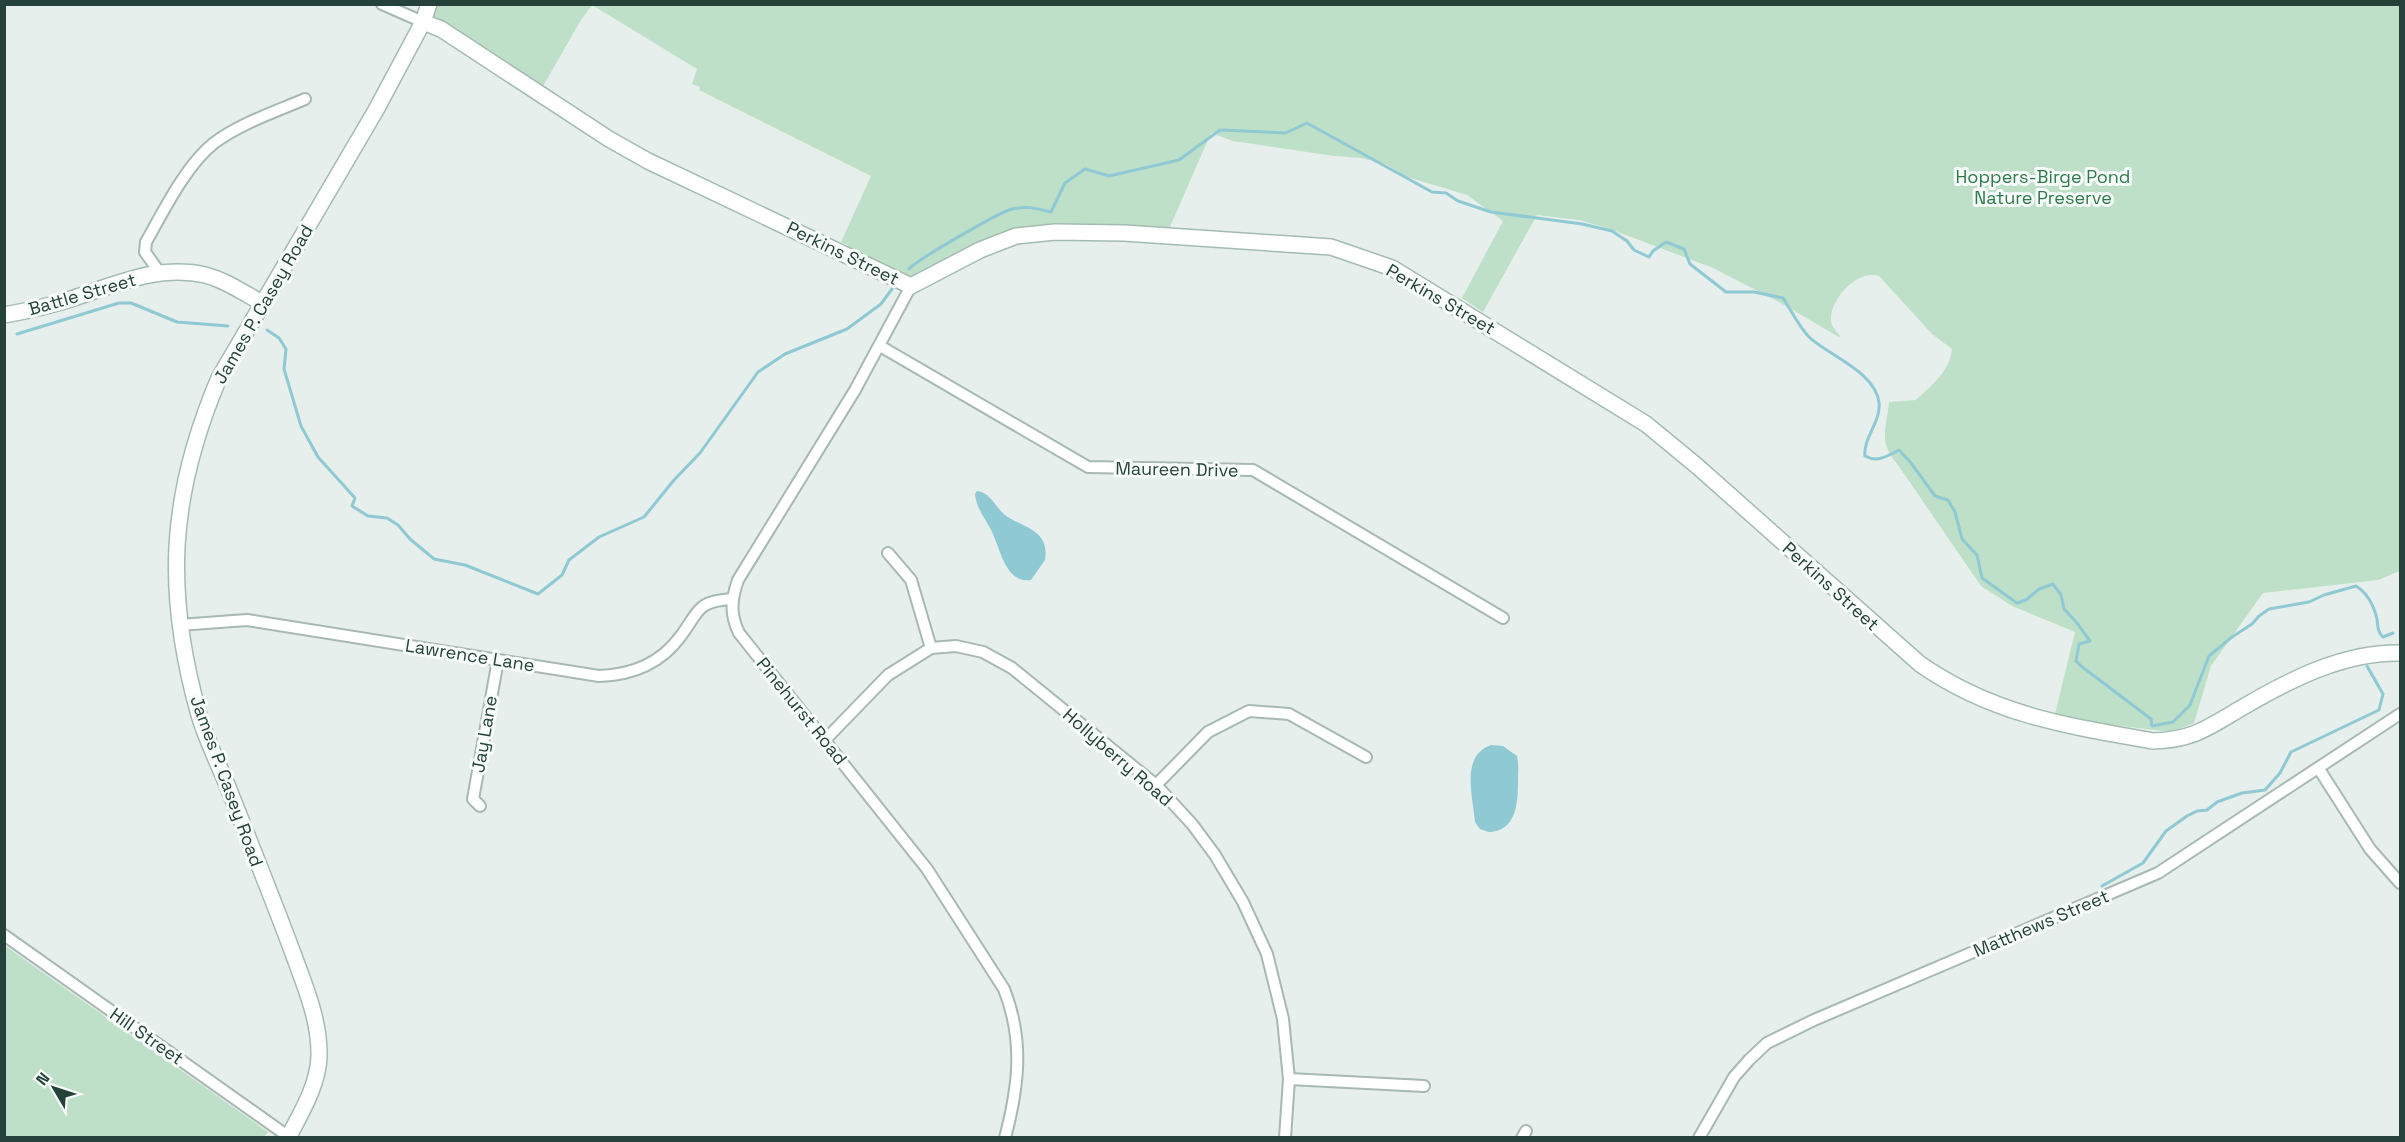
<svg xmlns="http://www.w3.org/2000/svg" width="2405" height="1142" font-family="'Space Grotesk',sans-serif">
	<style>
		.green { fill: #bfe0c8 }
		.water { fill: #8ec9d4 }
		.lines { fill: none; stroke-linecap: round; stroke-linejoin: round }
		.stream { stroke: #8ec9d4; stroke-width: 3 }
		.street-casing { stroke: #a8b8b2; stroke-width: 14 }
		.secondary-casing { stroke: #a4bbb3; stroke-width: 18 }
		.street { stroke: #fff; stroke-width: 10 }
		.secondary { stroke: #fff; stroke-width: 15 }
		.labels { text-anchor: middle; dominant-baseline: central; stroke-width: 6; stroke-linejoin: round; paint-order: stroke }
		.park-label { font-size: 18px; fill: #2d7a4b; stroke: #f7fbf9 }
		.street-label { font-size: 18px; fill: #24423a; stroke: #f7fbf9 }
	</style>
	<rect width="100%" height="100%" fill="#e6efeb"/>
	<!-- green -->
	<g class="green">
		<path d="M429,4L2400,5V571L2378,580L2263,593L2211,666L2194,723L2172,732L2054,718L2075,632L2012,606L1981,586L1898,465C1878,442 1886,430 1889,402L1916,400C1931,386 1950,371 1952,349L1932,334L1879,276C1857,269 1830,299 1831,320C1831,326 1836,331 1840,336L1839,337L1777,301L1713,268L1610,229L1579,220L1537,215L1483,312L1462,298L1503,221L1467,195L1404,176L1386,164L1361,158L1334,156L1233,141L1211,133L1166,236H1016L911,286L845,253L848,245L841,242L871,176L699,90L700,87L692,84L697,69L592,5L581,20L539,93L423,22Z"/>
		<polygon points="4,945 268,1132 264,1137 5,1137"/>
	</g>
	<!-- water -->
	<g class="water">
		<path d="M977,491C990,492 996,508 1005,515C1022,528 1050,529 1045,560L1031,580C1004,584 1000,545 990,528C984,517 976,507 975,494Z"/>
		<path d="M1491,745L1503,746L1517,756C1519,764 1518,772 1518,780C1518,802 1517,831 1489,832L1480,829L1475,822C1473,796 1460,756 1491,745Z"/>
	</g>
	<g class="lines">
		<!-- stream -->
		<g class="stream">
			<path d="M909,269C916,260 997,214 1009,210C1024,205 1036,208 1051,212L1065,183L1085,169L1109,176L1179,160L1220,130L1286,133L1307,123L1432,192L1446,193L1458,201L1491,212L1582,224L1612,231L1627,241L1634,250L1649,257L1653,251L1666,242L1684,249L1690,264L1726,292H1754L1783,298C1791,310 1799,327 1809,337C1829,356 1876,372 1879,403C1881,422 1863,438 1865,456C1878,463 1887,456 1899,450L1911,463L1935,496L1948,500L1955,512L1962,539L1977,555L1982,578L2017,603L2026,600L2039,589L2053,584L2061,595L2064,609L2077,623L2090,641L2079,644L2076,661L2081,666L2151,719L2152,726L2173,722L2190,705L2209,656L2232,637L2252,624L2259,616L2269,609L2309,602L2324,595L2356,586C2367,593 2374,606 2377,619C2378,626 2377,631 2383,637L2393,633"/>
			<polyline points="267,330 279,338 286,349 284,369 301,426 318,457 355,498 352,506 368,516 387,518 398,525 410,539 434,559 465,565 538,594 562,575 569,560 599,537 644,517 674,480 700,453 758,372 785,354 847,329 881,304 892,289"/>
			<polyline points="17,334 119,303 131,303 177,322 228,326"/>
			<polyline points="2102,886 2143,863 2166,831 2187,816 2197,811 2207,810 2217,802 2242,793 2265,790 2280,773 2291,752 2379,710 2383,694 2367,666"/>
		</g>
		<!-- street casing -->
		<g class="street-casing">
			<g id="street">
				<polyline points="382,4 423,22"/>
				<path d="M160,273L145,252L146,242C163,212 186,165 214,143C241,123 275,112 305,99"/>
				<path d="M911,286L855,390L738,580C731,600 730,614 739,633L927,869L1004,989C1024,1040 1019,1085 1005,1138"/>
				<polyline points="880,346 1088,467 1253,470 1503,618"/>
				<polyline points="888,553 911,580 931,648"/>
				<path d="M179,625L247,620L599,676C631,675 660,664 680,637C699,612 696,601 732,599"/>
				<polyline points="825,740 888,675 931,648 956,646 983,652 1012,668 1156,785 1192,824 1215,855 1243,902 1267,954 1283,1019 1289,1079 1285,1138"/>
				<polyline points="2319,769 2370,849 2400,883"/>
				<polyline points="1156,785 1208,732 1249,711 1289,714 1366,757"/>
				<polyline points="480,806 473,799 498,660"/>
				<polyline points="4,935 289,1137"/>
				<polyline points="1289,1079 1424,1086"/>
				<polyline points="1522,1138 1526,1131"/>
				<polyline points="1699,1138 1734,1077 1749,1060 1767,1043 1814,1020 2158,873 2400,714"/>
			</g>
		</g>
		<!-- secondary casing -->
		<g class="secondary-casing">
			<g id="secondary">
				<path d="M423,22L441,29L609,139L648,161L911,286L980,250L1016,236L1055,232L1124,233L1331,247L1392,268L1646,424L1697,466L1920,664C1993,715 2068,726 2153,741C2195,740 2210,726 2245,706C2293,678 2345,652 2400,653"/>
				<path d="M4,315C27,311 49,306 71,299C114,285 159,264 205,275C225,280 244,293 262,303"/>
				<path d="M288,1138C301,1113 318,1085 319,1057C320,1022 306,989 294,956C273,899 250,843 228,787C218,763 206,739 199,715C164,591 169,496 219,378L376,110L423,22L429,4"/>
			</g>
		</g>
		<!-- street -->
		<use href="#street" class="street"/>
		<!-- secondary -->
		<use href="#secondary" class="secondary"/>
	</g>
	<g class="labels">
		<!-- park labels -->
		<g class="park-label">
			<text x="2043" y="176">Hoppers-Birge Pond<tspan x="2043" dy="21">Nature Preserve</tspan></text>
		</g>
		<!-- street labels -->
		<g class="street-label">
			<text transform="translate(843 253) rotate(26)">Perkins Street</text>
			<text transform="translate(82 294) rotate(-16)">Battle Street</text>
			<text transform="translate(1441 299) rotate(30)">Perkins Street</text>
			<text transform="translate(263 304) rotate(-60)">James P. Casey Road</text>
			<text transform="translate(1177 469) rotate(1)">Maureen Drive</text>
			<text transform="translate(1831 586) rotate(42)">Perkins Street</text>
			<text transform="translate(470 655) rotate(9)">Lawrence Lane</text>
			<text transform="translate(802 711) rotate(51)">Pinehurst Road</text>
			<text transform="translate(484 734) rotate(-80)">Jay Lane</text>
			<text transform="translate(1118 757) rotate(41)">Hollyberry Road</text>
			<text transform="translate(227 781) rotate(70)">James P. Casey Road</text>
			<text transform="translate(2041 923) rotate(-23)">Matthews Street</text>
			<text transform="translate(147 1036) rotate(35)">Hill Street</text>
		</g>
	</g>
	<!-- border -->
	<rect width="2405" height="1142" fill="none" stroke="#24423a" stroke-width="12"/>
	<!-- north arrow -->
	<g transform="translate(54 1088) rotate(309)" stroke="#f7fbf9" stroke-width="4.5" paint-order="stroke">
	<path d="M0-4.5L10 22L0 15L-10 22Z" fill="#24423a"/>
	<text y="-9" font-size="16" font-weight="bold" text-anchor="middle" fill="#24423a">N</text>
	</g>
</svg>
